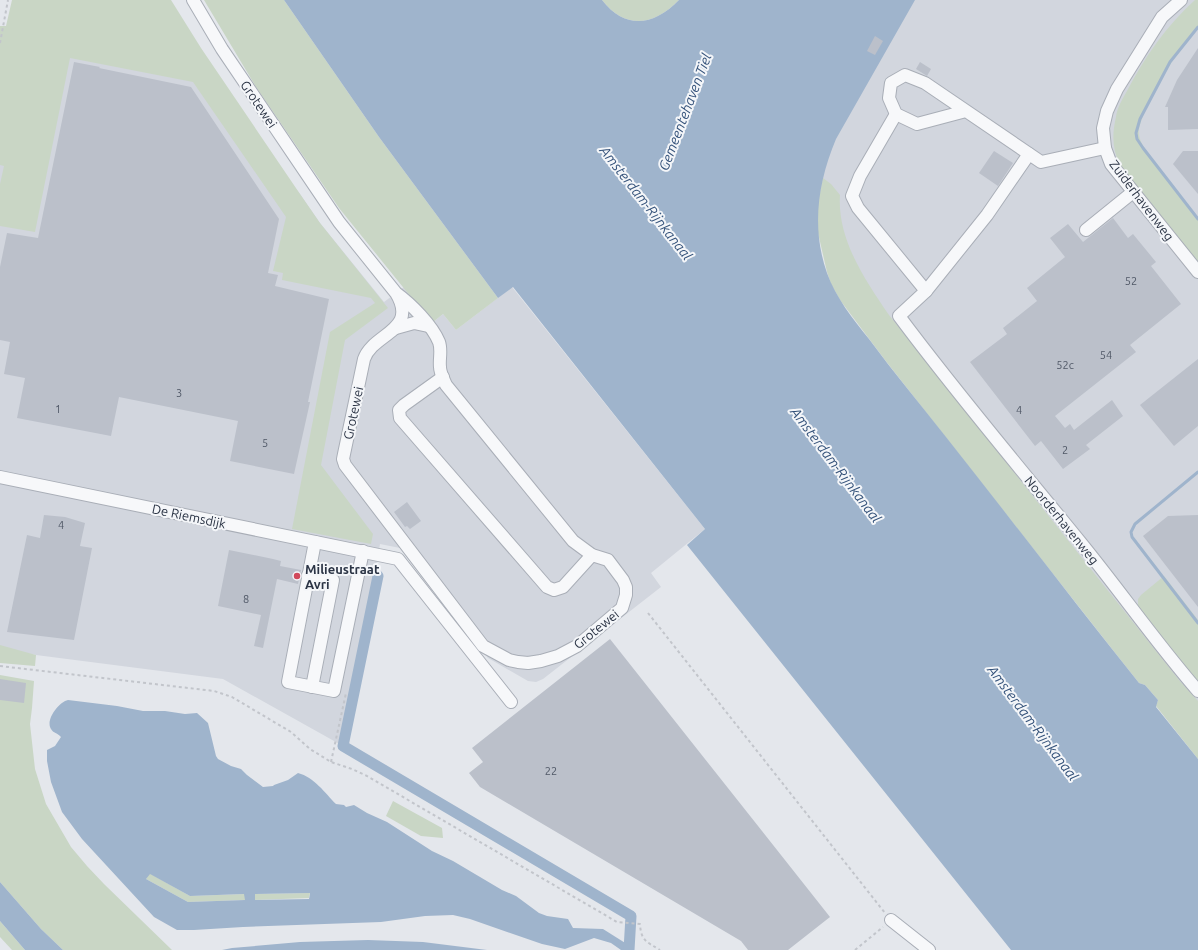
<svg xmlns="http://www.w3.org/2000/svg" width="1198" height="950" font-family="Ubuntu,sans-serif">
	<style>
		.built { fill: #d2d6de }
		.green { fill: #c9d6c5 }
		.water { fill: #9fb4cc; fill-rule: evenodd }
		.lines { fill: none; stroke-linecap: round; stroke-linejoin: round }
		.stream { stroke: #9fb4cc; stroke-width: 3 }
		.canal { stroke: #9fb4cc; stroke-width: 11 }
		.building { fill: #bbc0ca }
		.minor-casing { stroke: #a9aeb7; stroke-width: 14 }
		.path { stroke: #c2c5cb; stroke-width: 2; stroke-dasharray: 3 3; stroke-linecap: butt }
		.minor { stroke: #f7f8fa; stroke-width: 12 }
		.poi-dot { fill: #d1495b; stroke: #f4f6f9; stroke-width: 1.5 }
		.labels { text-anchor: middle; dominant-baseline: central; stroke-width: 4; stroke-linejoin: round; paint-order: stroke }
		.number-label { font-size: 11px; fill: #4f5766 }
		.street-label { font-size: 13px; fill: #2b3445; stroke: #f4f6f9 }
		.poi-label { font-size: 13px; font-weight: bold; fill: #2b3445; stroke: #f4f6f9; text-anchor: start }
		.water-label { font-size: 14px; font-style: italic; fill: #34527a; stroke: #f4f6f9 }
	</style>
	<rect width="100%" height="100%" fill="#e4e7ec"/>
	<!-- built -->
	<g class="built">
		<polygon points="908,0 1198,0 1198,728 905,369 796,152"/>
		<polygon points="19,24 190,54 300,194 320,223 384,302 404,287 432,323 443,314 456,330 512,287 705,529 651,573 661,587 543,679 536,682 528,681 488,658 400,548 380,544 376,566 378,576 343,746 223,679 36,655 0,648 0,98"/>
	</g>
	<!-- green -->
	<g class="green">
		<polygon points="12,0 171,0 201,48 300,194 320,223 388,308 345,340 321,465 373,534 371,544 292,529 330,332 375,303 371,298 282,280 283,273 273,271 286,217 193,82 70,58 35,232 0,226 0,184 4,166 0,165 0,26 6,26"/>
		<polygon points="204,0 284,0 379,137 498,298 456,330 443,314 432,323 339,208 256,87"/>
		<path d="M602,0H679C654,26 625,30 602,0Z"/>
		<path d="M1195,0H1198V27C1182,42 1136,115 1139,135C1141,149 1163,174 1172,186C1177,192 1197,214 1198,220C1198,230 1198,252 1198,263L1120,165C1112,149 1112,134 1116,117C1117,108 1122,100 1127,91C1144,58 1167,25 1195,0Z"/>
		<path d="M823,178L831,184L840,195C837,239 865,280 889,315L1179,680L1198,701V759L1156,706L1158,700L1145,685L1139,683L1116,654L885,360L840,300L831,284L827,272L818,233V203Z"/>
		<polygon points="1164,576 1198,620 1198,682 1138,607 1138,599 1141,595"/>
		<polygon points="0,645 36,655 35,666 0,663"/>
		<polygon points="0,675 34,681 32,708 30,724 35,769 46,804 71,847 87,866 104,884 172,950 63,950 41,929 0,882"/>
		<polygon points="393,801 442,828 443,838 421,836 386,816"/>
		<polygon points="149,873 190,896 245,894 245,900 188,902 146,879"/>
		<polygon points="310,893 309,898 254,900 254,894"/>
		<polygon points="0,921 25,950 12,950 0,937"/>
	</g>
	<!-- water -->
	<g class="water">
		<path d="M284,0H602C625,30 654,26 679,0H915L836,139C818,182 811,228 827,273C836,298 853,319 869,339C894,373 921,405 946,437C1011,519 1074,602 1139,683L1145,685L1158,700L1156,707L1198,759V950H1011L687,545L705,529L513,287L498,298L379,137Z"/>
		<path d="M68,700L117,706L143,711H165L185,714L197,713L208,723L216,756L218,759L231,766L241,769L247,775L263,787L273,786L274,785L288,780L298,773C314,777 325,793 336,804L344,805L346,807L354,805L367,813L387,822L432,851L453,861L502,890L516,896L539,913L547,916L568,919L573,928L603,929L630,946L629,950H621L611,943L594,938L565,949L542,944L470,919L453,915L425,916L381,922L243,927L194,930H177L154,917L82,839L62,812L51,782L47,761V750L55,746L61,737C58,733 53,733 51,729C45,720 59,702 68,700ZM150,874L190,896L244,894L245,900L188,902L146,879ZM255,894L310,893V894L309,899L255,900Z"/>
		<polygon points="0,882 41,929 63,950 25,950 0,921"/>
		<polygon points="368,940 423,942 487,950 222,950 232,948 300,942"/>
	</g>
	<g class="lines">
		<!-- stream -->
		<g class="stream">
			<polyline points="1198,27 1170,62 1140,119 1136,133 1137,139 1143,148 1198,219"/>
			<polyline points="1198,472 1135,524 1131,532 1132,537 1198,623"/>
		</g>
		<!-- canal -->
		<polyline class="canal" points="378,576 343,746 631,916 629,950"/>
	</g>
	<!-- building -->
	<g class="building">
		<polygon points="875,36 883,41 875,55 867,51"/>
		<polygon points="1198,48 1198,129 1168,130 1168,107 1165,107 1177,80"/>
		<polygon points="74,62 100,67 99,68 191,87 279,219 268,273 278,275 275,286 329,299 308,402 310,402 294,474 230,461 238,421 119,397 111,436 17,418 25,378 4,374 10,342 0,340 0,267 7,233 38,238"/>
		<polygon points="920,62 931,69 927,76 916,69"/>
		<polygon points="994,151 1013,163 998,186 979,173"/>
		<polygon points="1183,151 1198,151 1198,194 1173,164"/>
		<polygon points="1113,218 1128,238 1133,234 1156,262 1151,266 1181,304 1130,345 1136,352 1055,416 1065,428 1070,424 1074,430 1112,400 1123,416 1086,445 1090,449 1063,469 1041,441 1035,446 970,362 1007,334 1003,328 1037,301 1027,288 1065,257 1050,238 1068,224 1083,242"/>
		<polygon points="1198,359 1198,426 1174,446 1140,405"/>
		<polygon points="407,502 421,521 410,529 407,526 405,527 394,512"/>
		<polygon points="44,515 65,517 85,523 80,546 92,548 74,640 7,632 27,535 40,538"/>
		<polygon points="1198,515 1198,607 1143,536 1168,516"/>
		<polygon points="229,550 273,559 281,561 280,566 301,570 298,584 277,579 263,648 254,646 261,615 218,606"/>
		<polygon points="610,639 830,917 788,950 748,950 741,941 480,787 469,773 483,762 472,748"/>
		<polygon points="0,679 26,683 24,703 0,700"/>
	</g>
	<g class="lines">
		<!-- minor casing -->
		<g class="minor-casing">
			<g id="minor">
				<path d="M193,0L222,49L339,222L396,293C419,331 373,333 364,359L344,454L343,459L345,465L483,646L509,660L518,662L528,663L541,661L558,656L577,646L622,608L626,595V587L623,580L608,560L592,555L573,541L446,385C444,380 440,373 440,367C439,359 442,350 439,342C432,325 411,304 396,293"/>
				<polyline points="1181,0 1162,17 1117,89 1107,111 1103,128 1105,148 1111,164 1198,272"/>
				<polyline points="966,111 917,124 896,114 889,98 891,83 905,75 925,83 1041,162 1105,148"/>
				<path d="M896,114L860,176L852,196L858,208L926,291L899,316C957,394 1020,468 1081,543C1121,592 1157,644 1198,691"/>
				<polyline points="1086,230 1133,192"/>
				<polyline points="926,291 987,215 1029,154"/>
				<polyline points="396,328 414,323 428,326"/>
				<polyline points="443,377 404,405 399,410 400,418 547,587 554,590 563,587 592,555"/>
				<polyline points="0,477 398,559 511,702"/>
				<polyline points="315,542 288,682 334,691 363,551"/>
				<polyline points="308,575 333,580 312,687"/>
				<polyline points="891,920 929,950"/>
			</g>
		</g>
		<!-- path -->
		<g class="path">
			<polyline points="0,43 8,0"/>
			<polyline points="648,613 885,913"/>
			<path d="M0,666L214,691L232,697L291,732L310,749L331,762L352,769L367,776L617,922L640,924C641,941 647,942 660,950"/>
			<polyline points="331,762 346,693"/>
			<polyline points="855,950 883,927"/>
		</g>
		<!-- minor -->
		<use href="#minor" class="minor"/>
	</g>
	<!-- markers -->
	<circle class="poi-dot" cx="297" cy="576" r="4"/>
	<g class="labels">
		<!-- number labels -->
		<g class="number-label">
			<text x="1131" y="281">52</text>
			<text x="1106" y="355">54</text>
			<text x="1065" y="365">52c</text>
			<text x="179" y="393">3</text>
			<text x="58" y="409">1</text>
			<text x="1019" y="410">4</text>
			<text x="265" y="443">5</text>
			<text x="1065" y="450">2</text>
			<text x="61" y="525">4</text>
			<text x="246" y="599">8</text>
			<text x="551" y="771">22</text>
		</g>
		<!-- street labels -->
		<g class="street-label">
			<text transform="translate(259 104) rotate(56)">Grotewei</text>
			<text transform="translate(1142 200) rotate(53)">Zuiderhavenweg</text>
			<text transform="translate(353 413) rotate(-78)">Grotewei</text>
			<text transform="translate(189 516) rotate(12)">De Riemsdijk</text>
			<text transform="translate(1062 520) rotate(51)">Noorderhavenweg</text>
			<text transform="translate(596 629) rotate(-39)">Grotewei</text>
		</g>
		<!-- poi labels -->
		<g class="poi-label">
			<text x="305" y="569">Milieustraat<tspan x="305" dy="15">Avri</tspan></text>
		</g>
		<!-- water labels -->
		<g class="water-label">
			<text transform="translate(685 112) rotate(-69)">Gemeentehaven Tiel</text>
			<text transform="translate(646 203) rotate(52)">Amsterdam-Rijnkanaal</text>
			<text transform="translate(836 465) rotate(53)">Amsterdam-Rijnkanaal</text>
			<text transform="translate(1033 723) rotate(53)">Amsterdam-Rijnkanaal</text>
		</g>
	</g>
</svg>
